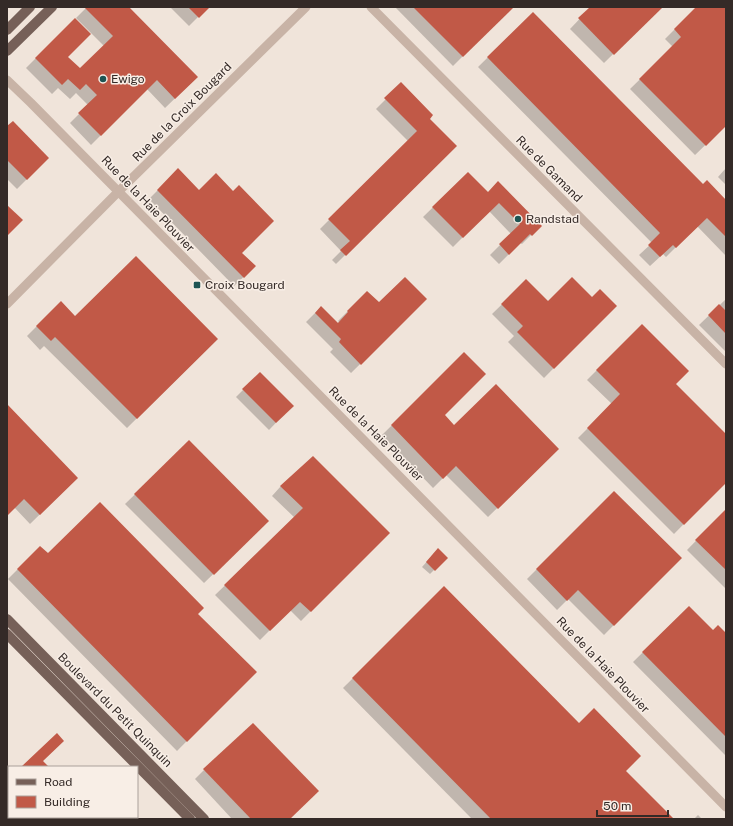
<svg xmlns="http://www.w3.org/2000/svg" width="733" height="826" font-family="'Public Sans',sans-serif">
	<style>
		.shadow { fill: #0003 }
		.building { fill: #c15947 }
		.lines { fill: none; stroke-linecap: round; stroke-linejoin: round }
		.street { stroke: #c8b3a6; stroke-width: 9 }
		.primary { stroke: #766058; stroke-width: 10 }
		.poi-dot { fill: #1e5453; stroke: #f8eee6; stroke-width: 1.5 }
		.labels { text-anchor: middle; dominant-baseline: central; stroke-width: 3; stroke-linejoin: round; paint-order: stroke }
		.poi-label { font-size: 12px; fill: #342a27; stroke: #f8eee6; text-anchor: start }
		.street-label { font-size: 12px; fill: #342a27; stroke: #f8eee6 }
	</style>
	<rect width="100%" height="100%" fill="#f0e4da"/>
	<!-- shadow -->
	<g class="shadow">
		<polygon points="87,7 127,7 197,77 165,108 147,89 91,145 70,123 88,105 76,93 70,99 58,88 52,94 26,68 75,19 67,57 80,70 104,46 76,18"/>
		<polygon points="170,7 208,7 189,26"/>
		<polygon points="395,7 510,7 511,8 453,66"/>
		<polygon points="591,7 661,7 604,63 570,29"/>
		<polygon points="697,7 726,7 726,125 695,155 630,89 673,47 665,39"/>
		<polygon points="533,13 703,185 726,201 726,256 697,226 666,257 663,254 650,266 639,255 652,243 478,67"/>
		<polygon points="401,84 428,119 455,146 336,264 332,260 341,251 320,229 408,141 376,109"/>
		<polygon points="7,128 48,158 17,189 7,179"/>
		<polygon points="726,168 726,185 718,177"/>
		<polygon points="178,170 241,253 255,266 234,286 149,199"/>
		<polygon points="468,173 488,193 540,226 522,244 520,243 499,264 490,255 511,234 489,211 453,247 423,217"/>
		<polygon points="526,281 548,303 592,299 615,306 544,378 508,342 514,336 492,314"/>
		<polygon points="367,292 379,304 426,299 351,373 330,352 333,349 306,322 321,307 337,324 339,322 338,321"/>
		<polygon points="726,299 726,352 699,325"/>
		<polygon points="61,302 75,318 217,339 127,428 44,346 40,350 27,336"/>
		<polygon points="642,325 675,384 726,435 726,481 674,534 578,438 612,404 587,380"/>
		<polygon points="464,354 443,415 454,426 558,449 488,517 446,475 433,488 382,435"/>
		<polygon points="243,390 292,406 269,430 236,397"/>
		<polygon points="7,406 77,478 30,524 14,507 7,514"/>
		<polygon points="189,442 268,521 204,583 125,504"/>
		<polygon points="281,486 388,533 301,621 290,610 260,640 215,595 295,518 272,496"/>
		<polygon points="614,492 680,558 604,635 568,599 557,610 527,579"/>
		<polygon points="726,510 726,589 687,550"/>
		<polygon points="40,547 48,554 197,614 255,672 177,751 8,579"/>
		<polygon points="438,549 446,558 430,574 422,567"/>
		<polygon points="444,588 625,771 672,819 472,819 343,688"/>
		<polygon points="689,607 713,631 726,634 726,756 633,662"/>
		<polygon points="204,770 289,819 232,819 195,779"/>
		<polygon points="9,780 9,817 81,817 79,819 8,819 7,818 7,782"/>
		<polygon points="698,815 702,819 694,819"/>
	</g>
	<!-- building -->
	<g class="building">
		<polygon points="84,7 129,7 198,77 175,99 157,80 101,136 78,113 97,95 86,84 80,90 68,79 62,85 35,58 75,18 91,34 68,57 80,68 113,36"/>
		<polygon points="188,7 210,7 199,18"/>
		<polygon points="413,7 514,7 463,57"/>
		<polygon points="590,7 663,7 614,55 578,18"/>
		<polygon points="696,7 726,7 726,126 706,146 639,79 681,37 674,29"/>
		<polygon points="533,12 703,184 707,180 726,200 726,237 707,218 676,248 673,245 660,257 648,245 660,233 487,57"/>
		<polygon points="401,82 433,115 430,119 457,146 346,256 340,250 350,241 328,219 417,131 384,98"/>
		<polygon points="13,121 49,158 27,180 7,160 7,126"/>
		<polygon points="178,168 199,190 216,173 233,191 239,185 274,221 242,253 256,266 244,278 157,190"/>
		<polygon points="468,172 488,192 498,181 542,226 532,236 530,234 509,255 499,244 520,224 499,203 463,238 432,207"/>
		<polygon points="7,205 23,220 7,236"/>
		<polygon points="136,256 218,339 137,419 55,337 51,341 36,326 61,301 75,316"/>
		<polygon points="405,277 427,299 361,365 339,342 341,339 315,313 321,306 338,323 348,312 347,311 367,291 379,302"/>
		<polygon points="572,277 592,297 600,289 617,306 554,369 517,332 523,326 501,304 526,279 548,301"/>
		<polygon points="719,304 726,311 726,334 708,315"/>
		<polygon points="642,324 689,371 676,384 726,434 726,483 684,525 587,428 620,394 596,370"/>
		<polygon points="464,352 486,374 445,415 454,425 496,384 559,449 498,509 456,466 443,479 391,425"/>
		<polygon points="260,372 294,406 276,423 242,389"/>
		<polygon points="7,404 78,478 40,515 24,499 7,516"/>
		<polygon points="189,440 269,521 214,575 134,494"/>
		<polygon points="313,456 390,533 311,612 300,602 270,631 224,585 303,508 280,486"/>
		<polygon points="614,491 682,558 614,626 578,590 567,601 536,569"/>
		<polygon points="100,502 204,608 198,614 257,672 187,742 17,569 40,546 48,553"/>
		<polygon points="726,509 726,570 695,540"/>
		<polygon points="438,548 448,558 435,571 426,562"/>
		<polygon points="444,586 579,723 594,708 641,756 626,771 674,819 491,819 352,678"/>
		<polygon points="689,606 713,630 718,625 726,633 726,737 642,652"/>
		<polygon points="253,723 319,791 290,819 251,819 203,769"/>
		<polygon points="57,733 64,741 43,761 49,767 21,767"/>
	</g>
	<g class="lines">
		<!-- street -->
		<g class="street">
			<polyline points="371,7 726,364"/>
			<path d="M7,80L31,103C263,337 494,572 726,807"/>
			<polyline points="7,304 119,191 306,7"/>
		</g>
		<!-- primary -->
		<g class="primary">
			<polyline points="7,30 30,7"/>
			<polyline points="7,51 52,7"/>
			<polyline points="7,619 204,819"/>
			<polyline points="7,634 190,819"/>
		</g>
	</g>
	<!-- markers -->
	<g class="poi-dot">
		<circle cx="103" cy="79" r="4"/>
		<circle cx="518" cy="219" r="4"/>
		<rect x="193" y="281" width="8" height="8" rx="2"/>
	</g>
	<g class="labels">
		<!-- poi labels -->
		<g class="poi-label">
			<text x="111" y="79">Ewigo</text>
			<text x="526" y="219">Randstad</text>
			<text x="205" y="285">Croix Bougard</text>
		</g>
		<!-- street labels -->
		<g class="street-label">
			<text transform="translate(182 112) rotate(-45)">Rue de la Croix Bougard</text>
			<text transform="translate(549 169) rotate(45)">Rue de Gamand</text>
			<text transform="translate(148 204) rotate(46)">Rue de la Haie Plouvier</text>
			<text transform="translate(376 434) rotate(45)">Rue de la Haie Plouvier</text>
			<text transform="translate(603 665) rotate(46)">Rue de la Haie Plouvier</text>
			<text transform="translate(115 710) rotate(45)">Boulevard du Petit Quinquin</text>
		</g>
	</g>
	<!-- border -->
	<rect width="733" height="826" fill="none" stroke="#342a27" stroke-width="16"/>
	<!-- legend -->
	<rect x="8" y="766" width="130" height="52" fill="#f8eee6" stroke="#aaa09a"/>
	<rect x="16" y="779" width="20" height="6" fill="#766058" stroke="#aaa09a"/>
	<text x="44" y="786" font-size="12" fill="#342a27">Road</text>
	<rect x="16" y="796" width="20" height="12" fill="#c15947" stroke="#aaa09a"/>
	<text x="44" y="806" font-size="12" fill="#342a27">Building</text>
	<!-- scale -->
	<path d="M597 810v6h71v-6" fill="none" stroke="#342a27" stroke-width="2"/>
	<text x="603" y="810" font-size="12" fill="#342a27" stroke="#f8eee6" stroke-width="3" paint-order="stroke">50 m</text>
</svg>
